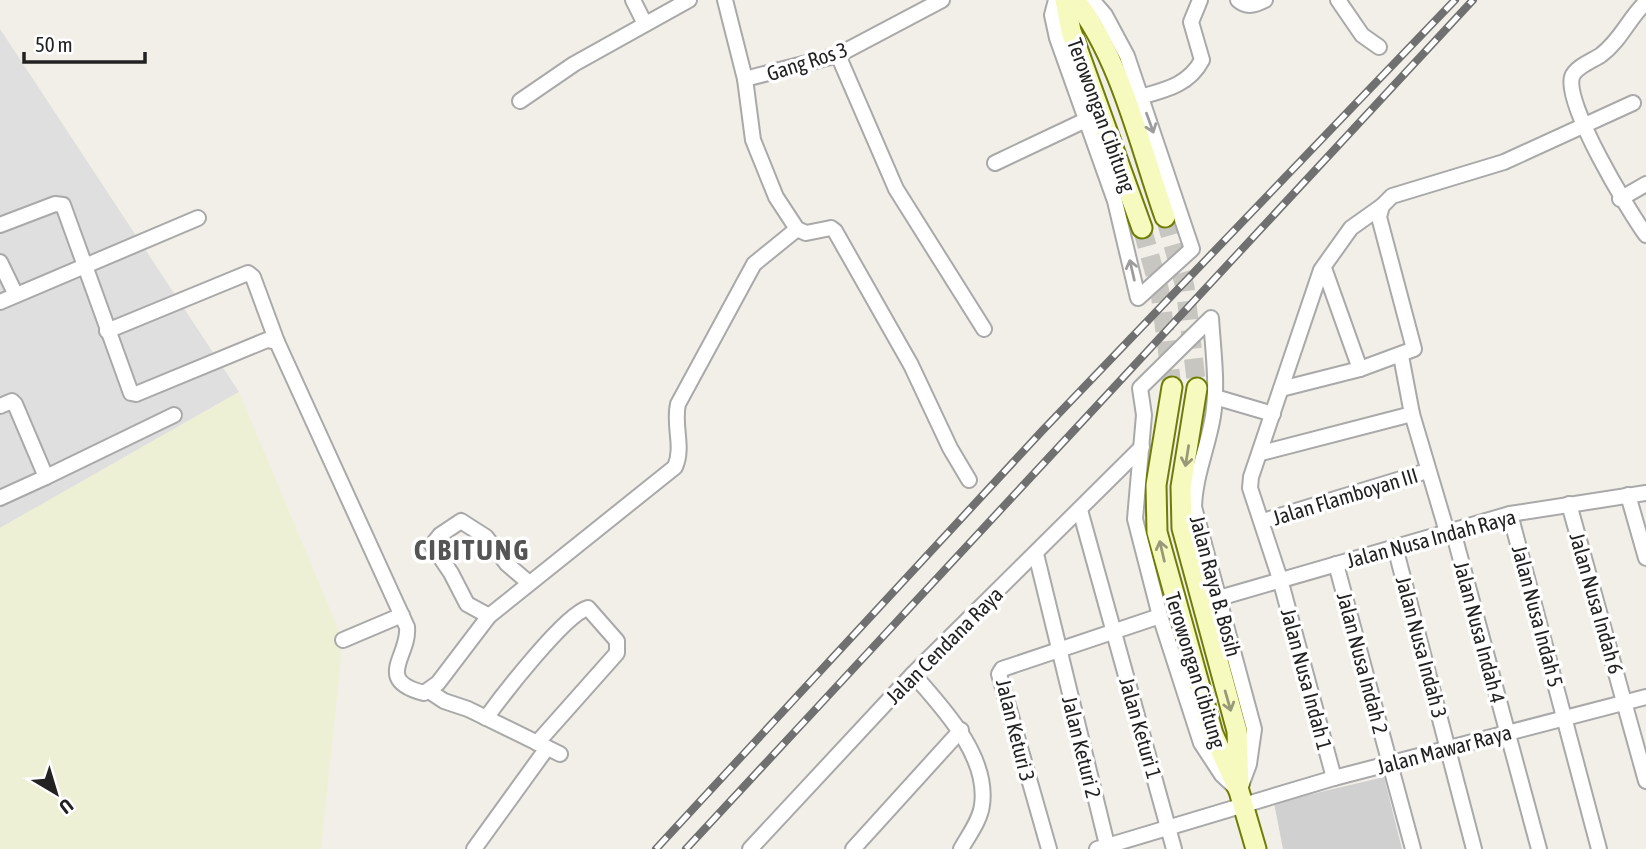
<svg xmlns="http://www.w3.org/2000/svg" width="1646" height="849" font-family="'Asap Condensed',sans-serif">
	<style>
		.residential { fill: #e0dfdf }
		.religious { fill: #d0d0d0 }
		.farmland { fill: #eef0d5 }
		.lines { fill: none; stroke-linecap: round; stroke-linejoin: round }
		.secondary-tunnel { stroke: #c8c6c1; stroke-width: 19; stroke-dasharray: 19 10; stroke-linecap: butt }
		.minor-casing { stroke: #a9a9a9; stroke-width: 18 }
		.secondary-casing { stroke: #707d05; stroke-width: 23 }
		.minor { stroke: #fff; stroke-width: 14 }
		.secondary { stroke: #f7fabf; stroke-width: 19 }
		.rail-casing { stroke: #707070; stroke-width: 8 }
		.rail { stroke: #fff; stroke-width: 5; stroke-dasharray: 16; stroke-linecap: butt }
		.oneway { stroke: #9c9c9c }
		.oneway2 { stroke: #979978 }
		.labels { text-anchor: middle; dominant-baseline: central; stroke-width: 7; stroke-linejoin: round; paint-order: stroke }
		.street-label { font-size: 21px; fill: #222; stroke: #fff }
		.district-label { font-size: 28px; font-weight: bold; letter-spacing: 2px; fill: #555; stroke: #fff }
	</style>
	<rect width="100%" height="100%" fill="#f2efe9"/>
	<!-- residential -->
	<polygon class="residential" points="0,29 239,392 0,528"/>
	<!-- religious -->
	<polygon class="religious" points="1384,777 1402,849 1283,849 1274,803"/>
	<!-- farmland -->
	<polygon class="farmland" points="239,392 343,640 321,849 0,849 0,528"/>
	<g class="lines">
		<!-- secondary-tunnel -->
		<g class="secondary-tunnel">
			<polyline points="1165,217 1185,287 1197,388"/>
			<polyline points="1142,228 1160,292 1172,387"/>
		</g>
		<!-- minor casing -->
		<g class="minor-casing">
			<g id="minor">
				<polyline points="633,0 645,24"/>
				<polyline points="725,0 745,79 753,140 776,197 797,229 806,233 831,228 835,231 911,365 950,448 969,480"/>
				<polyline points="1056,0 1052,15 1057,38 1115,201 1138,298 1192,249 1127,56 1105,15 1092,0"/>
				<path d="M1238,0C1247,8 1255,5 1265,0"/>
				<polyline points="1338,0 1362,35 1379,47"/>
				<path d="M1646,2C1629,18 1621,40 1601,55C1594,60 1575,67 1572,77C1564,104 1628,210 1646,235"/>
				<polyline points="838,55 896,189 984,329"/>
				<polyline points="745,79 838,55 942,0"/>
				<path d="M1140,97C1165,90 1189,85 1202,60L1191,22L1200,0"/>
				<polyline points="520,101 574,64 689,0"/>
				<polyline points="995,163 1088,119"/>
				<polyline points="1620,199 1646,184"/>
				<path d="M0,225L55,204L63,205L131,393L136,394L267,340L277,342L407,627C410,656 373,680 424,693L438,683L489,616L675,467C684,447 673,425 678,404L754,264L797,229"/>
				<polyline points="0,262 16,295"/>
				<polyline points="1324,268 1360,369"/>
				<polyline points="0,302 198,218"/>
				<path d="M1211,318C1213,350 1218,384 1213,416C1208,447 1195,475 1194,507L1254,729L1249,764L1239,791L1222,775L1201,743L1160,616L1135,519L1144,415L1140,388Z"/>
				<polyline points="107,331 248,273 253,277 277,342"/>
				<polyline points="1401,356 1412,414 1447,532"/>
				<polyline points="1281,389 1360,369 1414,349 1379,217 1382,206 1392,196 1504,162 1633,103"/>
				<polyline points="1215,397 1273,414"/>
				<polyline points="0,406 12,401 15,404 46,477 0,498"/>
				<polyline points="1261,453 1412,414"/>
				<polyline points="46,477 174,415"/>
				<polyline points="1628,495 1646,558"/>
				<polyline points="1569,504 1646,781"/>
				<polyline points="1080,510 1174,849"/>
				<polyline points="1510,514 1599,849"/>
				<polyline points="1263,521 1427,471"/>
				<polyline points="1453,531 1539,849"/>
				<polyline points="1395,547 1474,849"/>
				<polyline points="1036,554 1108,849"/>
				<polyline points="1336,564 1413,849"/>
				<polyline points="1219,598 1510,514 1646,493"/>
				<polyline points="489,616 467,604 451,573 432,545 440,535 461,521 486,537 507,564 528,582"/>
				<polyline points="343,640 402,615"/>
				<path d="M913,674C942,707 989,756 982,805C980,821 968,836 961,849"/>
				<polyline points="429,691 444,701 468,709 560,754"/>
				<path d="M486,718C502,696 565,614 588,608L617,641V653L537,743"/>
				<polyline points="1334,778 1280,579 1250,488 1251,477 1321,270 1351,228 1382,206"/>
				<polyline points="474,849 547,748"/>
				<polyline points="750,849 913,674 1142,447"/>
				<polyline points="853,849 961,730"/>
				<polyline points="1049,849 999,674 1002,669 1160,616"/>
				<polyline points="1097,849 1334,778 1646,697"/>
			</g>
		</g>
		<!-- secondary casing -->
		<g class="secondary-casing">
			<g id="secondary">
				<polyline points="1065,0 1071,31 1142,228"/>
				<path d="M1075,0C1121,59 1140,147 1165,217"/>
				<polyline points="1172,387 1156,485 1157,532 1213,734 1239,791 1256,849"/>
				<polyline points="1197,388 1181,487 1182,528 1237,731 1239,785"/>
			</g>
		</g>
		<!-- minor -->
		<use href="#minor" class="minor"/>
		<!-- secondary -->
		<use href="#secondary" class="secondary"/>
		<!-- rail casing -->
		<g class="rail-casing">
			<g id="rail">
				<polyline points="656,849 1042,431 1455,0"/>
				<polyline points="686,849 1473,0"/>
			</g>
		</g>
		<!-- rail -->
		<use href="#rail" class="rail"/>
	</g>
	<!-- one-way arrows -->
	<defs><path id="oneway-shaft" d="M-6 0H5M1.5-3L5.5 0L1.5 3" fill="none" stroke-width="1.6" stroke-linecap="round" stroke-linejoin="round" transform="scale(1.75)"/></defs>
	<g class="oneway">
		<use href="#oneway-shaft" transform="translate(1150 123) rotate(70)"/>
		<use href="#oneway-shaft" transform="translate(1132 270) rotate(-103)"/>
	</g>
	<g class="oneway2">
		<use href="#oneway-shaft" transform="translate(1187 456) rotate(99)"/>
		<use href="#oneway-shaft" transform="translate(1162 551) rotate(-103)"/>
		<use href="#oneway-shaft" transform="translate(1228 701) rotate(74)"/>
	</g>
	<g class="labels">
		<!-- street labels -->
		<g class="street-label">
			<text transform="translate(807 61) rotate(-18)">Gang Ros 3</text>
			<text transform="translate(1102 115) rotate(70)">Terowongan Cibitung</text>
			<text transform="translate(1345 496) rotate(-17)">Jalan Flamboyan III</text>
			<text transform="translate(1431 538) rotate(-15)">Jalan Nusa Indah Raya</text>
			<text transform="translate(1216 586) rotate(75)">Jalan Raya B. Bosih</text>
			<text transform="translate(1597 603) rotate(74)">Jalan Nusa Indah 6</text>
			<text transform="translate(1538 616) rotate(75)">Jalan Nusa Indah 5</text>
			<text transform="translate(1480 632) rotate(75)">Jalan Nusa Indah 4</text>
			<text transform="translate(944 645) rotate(-45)">Jalan Cendana Raya</text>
			<text transform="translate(1422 647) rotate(75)">Jalan Nusa Indah 3</text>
			<text transform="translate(1363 663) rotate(75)">Jalan Nusa Indah 2</text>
			<text transform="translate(1196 670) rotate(73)">Terowongan Cibitung</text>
			<text transform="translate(1307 679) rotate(75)">Jalan Nusa Indah 1</text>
			<text transform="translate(1141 728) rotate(74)">Jalan Keturi 1</text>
			<text transform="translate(1016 730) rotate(76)">Jalan Keturi 3</text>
			<text transform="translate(1082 747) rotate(76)">Jalan Keturi 2</text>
			<text transform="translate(1444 749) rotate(-15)">Jalan Mawar Raya</text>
		</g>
		<!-- district labels -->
		<g class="district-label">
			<text x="472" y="550">CIBITUNG</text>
		</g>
	</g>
	<!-- north arrow -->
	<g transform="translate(56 793) rotate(142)" stroke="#ffffff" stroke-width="5" paint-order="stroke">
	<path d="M0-5L12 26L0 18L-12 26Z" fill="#222222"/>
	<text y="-10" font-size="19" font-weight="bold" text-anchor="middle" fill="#222222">U</text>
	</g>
	<!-- scale -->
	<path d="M24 52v10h121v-10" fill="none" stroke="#222222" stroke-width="3.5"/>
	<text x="35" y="52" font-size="21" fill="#222222" stroke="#ffffff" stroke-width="5" paint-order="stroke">50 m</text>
</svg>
